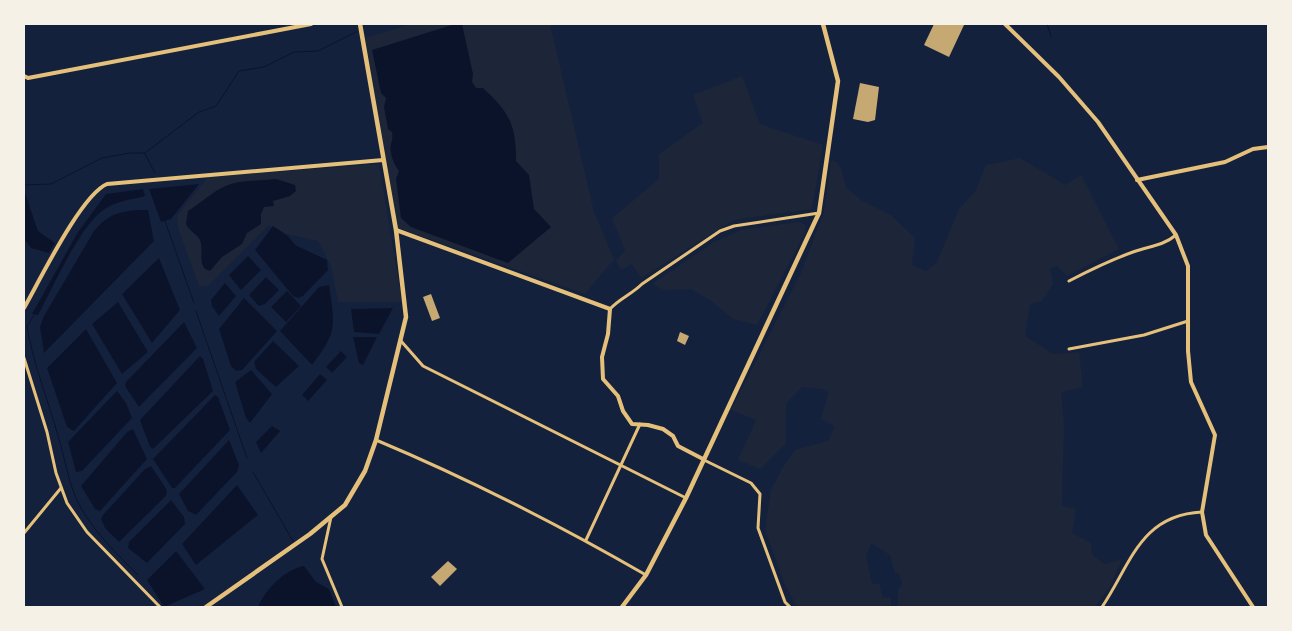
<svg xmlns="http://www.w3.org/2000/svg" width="1292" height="631" font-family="'Public Sans',sans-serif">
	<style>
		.green { fill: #1d2539 }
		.water { fill: #0b132b }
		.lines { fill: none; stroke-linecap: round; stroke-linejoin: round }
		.stream { stroke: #0b132b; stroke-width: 1 }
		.building { fill: #c6a872 }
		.minor { stroke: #e5c07b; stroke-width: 3 }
		.tertiary { stroke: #e5c07b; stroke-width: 4 }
		.secondary { stroke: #e5c07b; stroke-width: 4.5 }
	</style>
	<rect width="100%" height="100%" fill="#14213d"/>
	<!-- green -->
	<g class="green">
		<polygon points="412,24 550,24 594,212 614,259 585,294 398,228 365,38"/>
		<polygon points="742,76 760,124 823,145 812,209 734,220 641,278 632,264 621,270 616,261 625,250 612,218 659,179 659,154 703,123 693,95"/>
		<polygon points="1020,158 1065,185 1081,175 1119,249 1067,276 1057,266 1050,269 1053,284 1042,301 1030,304 1025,336 1053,354 1079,352 1083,387 1061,392 1064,423 1062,506 1076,509 1072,533 1091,543 1092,555 1105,564 1122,559 1109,588 1095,607 898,607 898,590 902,584 899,574 895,573 890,555 871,543 866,557 872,584 879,583 883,598 891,597 891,607 797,607 784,583 765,529 771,490 783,467 795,450 828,441 835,426 821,419 828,393 822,389 802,387 786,403 786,443 760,469 738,460 756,420 731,410 801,273 824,212 831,161 835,161 841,168 846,188 861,200 891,215 915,238 912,265 926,271 937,262 959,209 976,190 986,165"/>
		<polygon points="379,164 402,302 338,302 331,266 318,241 287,234 269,225 208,286 199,286 178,228 177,216 208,177"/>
		<polygon points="799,222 805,225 806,231 757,325 733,319 711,301 691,289 664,290 652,284 714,242 741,230"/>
	</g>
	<!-- water -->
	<g class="water">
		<path d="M455,24H462L473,74L472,82L476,88H483C510,113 516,125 516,161L529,175L534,209L551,227L508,263L411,227L401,218L396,179L399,171C394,165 389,153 391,144C392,139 393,138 392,132L388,129L384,107L386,98L381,93L372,50Z"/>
		<path d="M276,179L295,185L296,191L290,196L273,201L274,206L264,207L261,214V224L247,233L242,244L222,257L210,271L205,269C198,260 204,251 200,240C197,234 189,231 186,224L188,211C202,202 213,191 228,185C242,180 262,181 276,179Z"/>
		<polygon points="199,184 171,219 161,222 149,189"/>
		<path d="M143,189L145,196C131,200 114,201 102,211C78,229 53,288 38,315L32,314L78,232L106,194Z"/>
		<polygon points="24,190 38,231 55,243 49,253 31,248 24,239"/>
		<path d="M148,210L154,241L44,353L40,327L44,316L94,231C109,212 125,210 148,210Z"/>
		<polygon points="273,226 288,236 295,245 327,260 328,270 303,296 299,298 293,296 255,250"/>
		<polygon points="248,256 261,270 241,290 229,275"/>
		<polygon points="159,258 180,310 152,343 122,294"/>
		<polygon points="266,277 279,290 265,304 259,306 249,295"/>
		<polygon points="225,283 236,296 219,316 212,306 211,300"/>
		<path d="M329,285C335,327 338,331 312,365L280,331L319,287Z"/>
		<polygon points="287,291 301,306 286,322 271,307"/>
		<polygon points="244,298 277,331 242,370 236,371 231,366 219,329"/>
		<polygon points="118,302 148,352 122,374 92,324"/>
		<polygon points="393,308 379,334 354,332 351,309"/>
		<polygon points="184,322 197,348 139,407 125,386 126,382"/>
		<polygon points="86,329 117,383 74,431 67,427 47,368"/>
		<polygon points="353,337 377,337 363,365 359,363"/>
		<polygon points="273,341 299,366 276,387 256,369 254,362"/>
		<polygon points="341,351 347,357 332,373 326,367"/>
		<polygon points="200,356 203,359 213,391 153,449 150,447 140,420"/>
		<polygon points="251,370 272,394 250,423 246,418 235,382"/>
		<polygon points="320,374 327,380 308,401 302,395"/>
		<polygon points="117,391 126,403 132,418 82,471 76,472 68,442"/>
		<polygon points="215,395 218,397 230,430 175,488 172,488 153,459"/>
		<polygon points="272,426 280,431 261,453 256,442"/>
		<polygon points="133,429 147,459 100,511 95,509 81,486 127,432"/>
		<polygon points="229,440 239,465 237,472 196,515 188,511 179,494"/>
		<polygon points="151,466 167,490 166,496 119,542 105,528 101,519 103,515 145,469"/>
		<polygon points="237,485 258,515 196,565 182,544"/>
		<polygon points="171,500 184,517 185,524 147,563 128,548 129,542"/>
		<polygon points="176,551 205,589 164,607 147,580"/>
		<path d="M304,566L316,582L329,589L336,607H258C265,590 285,569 304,566Z"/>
	</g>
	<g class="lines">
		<!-- stream -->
		<g class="stream">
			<polyline points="1047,24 1051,36"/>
			<polyline points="145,154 155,173"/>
			<polyline points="24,185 51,184 102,158 130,153 145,153 199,112 216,106 239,71 264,67 294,52 318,51 356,32"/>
			<polyline points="165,221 194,303"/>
			<polyline points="196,311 247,458"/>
			<path d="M35,314L27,326C33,364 48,399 58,436C66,461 68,485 81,508C96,534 117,554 138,575"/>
			<polyline points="253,472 293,541"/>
		</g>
	</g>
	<!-- building -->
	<g class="building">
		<polygon points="934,24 964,25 949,57 924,45"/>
		<polygon points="860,83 879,87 875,120 868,122 853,119"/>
		<polygon points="431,294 440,318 432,321 423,297"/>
		<polygon points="680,332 689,336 685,345 677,341"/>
		<polygon points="448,561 457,569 440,586 431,577"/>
	</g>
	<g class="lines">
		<!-- minor -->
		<g class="minor">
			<path d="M1069,281C1090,270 1111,260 1133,252C1149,246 1163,246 1176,235"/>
			<path d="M610,309C619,299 632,294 642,284L720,231L734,226L819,213"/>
			<polyline points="401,341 423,366 686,498"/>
			<polyline points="1069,349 1144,335 1188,321"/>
			<polyline points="24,358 47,432 56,473 67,503 87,532 160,607"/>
			<path d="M376,440C469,479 559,525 646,575"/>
			<polyline points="704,460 751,483 760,494 758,528 785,602 790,607"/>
			<polyline points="331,517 322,559 342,607"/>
			<polyline points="24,533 61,488"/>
			<polyline points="586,540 640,424"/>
			<path d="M1102,607C1131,564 1140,515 1202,512"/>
		</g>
		<!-- tertiary -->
		<g class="tertiary">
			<polyline points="1005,24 1059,77 1098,122 1176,235 1188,266 1188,351 1191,382 1215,435 1202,512 1206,535 1253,607"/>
			<polyline points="24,76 28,78 311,24"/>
			<polyline points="1137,180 1225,162 1253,149 1268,147"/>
			<polyline points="396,230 610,309 608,334 602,357 603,379 618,396 623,411 632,424 648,425 663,429 673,436 678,446 703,459"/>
			<path d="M24,308C40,280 81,195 107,184L383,160"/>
		</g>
		<!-- secondary -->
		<g class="secondary">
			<polyline points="206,607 310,534 345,505 365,471 376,440 406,317 396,230 360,24"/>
			<polyline points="622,607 646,575 686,498 819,213 838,81 823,24"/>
		</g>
	</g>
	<!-- border -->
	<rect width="1292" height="631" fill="none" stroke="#f6f1e7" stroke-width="50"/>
</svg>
